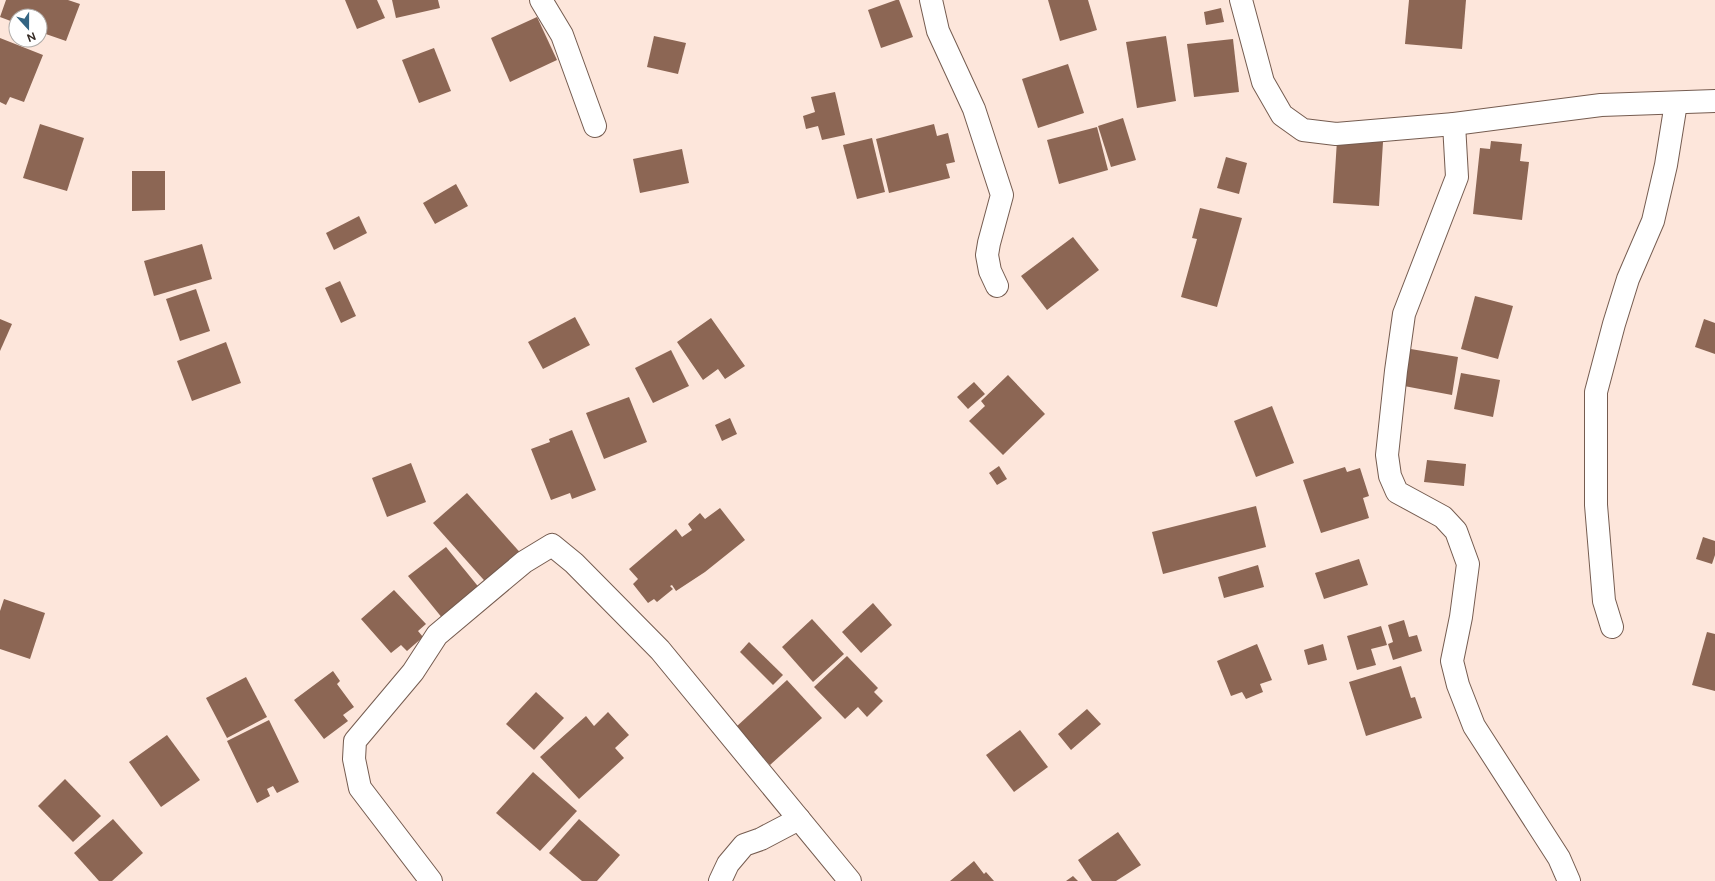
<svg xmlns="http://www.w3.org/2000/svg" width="1715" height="881" font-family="Figtree,sans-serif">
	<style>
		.building { fill: #8c6654 }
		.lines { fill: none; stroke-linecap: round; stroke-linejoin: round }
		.minor-casing { stroke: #755c50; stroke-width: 24 }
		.minor { stroke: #fff; stroke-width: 22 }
	</style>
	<rect width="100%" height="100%" fill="#fde6db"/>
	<!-- building -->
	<g class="building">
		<polygon points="6,0 68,0 80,4 66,41 40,32 40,16 16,16 16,23 0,17"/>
		<polygon points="345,0 377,0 385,18 357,29"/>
		<polygon points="392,0 438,0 440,8 396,18"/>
		<polygon points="896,0 899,0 913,37 881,48 868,10"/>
		<polygon points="1048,0 1088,0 1097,30 1060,41"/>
		<polygon points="1409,0 1466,0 1462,49 1405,44"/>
		<polygon points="1221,8 1224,22 1206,25 1204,12"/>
		<polygon points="537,17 557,60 510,82 491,38"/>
		<polygon points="654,36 686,43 678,74 647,67"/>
		<polygon points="1166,36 1176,101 1137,108 1126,42"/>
		<polygon points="0,38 43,55 24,102 10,97 6,105 0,102"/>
		<polygon points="1233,39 1239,92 1194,97 1187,44"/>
		<polygon points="434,48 451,91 419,103 402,60"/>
		<polygon points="1068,64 1084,113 1038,128 1022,79"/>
		<polygon points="835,92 845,135 822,140 818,126 806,129 803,116 815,112 811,97"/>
		<polygon points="1123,118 1136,160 1111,167 1098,126"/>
		<polygon points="40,124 84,138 67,191 23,178"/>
		<polygon points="934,124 937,136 948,133 955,162 946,164 950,178 889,193 876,139"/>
		<polygon points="1097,127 1108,170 1059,184 1047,140"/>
		<polygon points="872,138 885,192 857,199 843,145"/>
		<polygon points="1337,140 1383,142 1379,206 1333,203"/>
		<polygon points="1491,141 1522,144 1520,161 1529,162 1522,220 1473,214 1480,148 1490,149"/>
		<polygon points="682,149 689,183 640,193 633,159"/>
		<polygon points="1226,157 1247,163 1239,194 1217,188"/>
		<polygon points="132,171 165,171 165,210 132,211"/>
		<polygon points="456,184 468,206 435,224 423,203"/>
		<polygon points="1200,208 1242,218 1217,307 1181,297 1197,239 1192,238"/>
		<polygon points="359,216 367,233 334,250 326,233"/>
		<polygon points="1073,237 1099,270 1047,310 1021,276"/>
		<polygon points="202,244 212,279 154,296 144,261"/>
		<polygon points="340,281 356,316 341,323 325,288"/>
		<polygon points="196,289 210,331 180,341 166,299"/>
		<polygon points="1475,296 1513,306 1498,359 1461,349"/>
		<polygon points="575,317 590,345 543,369 528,342"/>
		<polygon points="711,318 745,366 725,379 718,369 703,380 677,342"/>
		<polygon points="0,319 12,324 0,351"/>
		<polygon points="1704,319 1715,323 1715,354 1695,347"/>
		<polygon points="226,342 241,383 192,401 177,361"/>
		<polygon points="1399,347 1458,357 1452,395 1404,386 1407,372 1395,370"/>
		<polygon points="671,350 689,386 653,403 635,368"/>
		<polygon points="1461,373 1500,380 1493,417 1454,409"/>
		<polygon points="1008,375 1045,414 1003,455 969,421 985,406 981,401"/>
		<polygon points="974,382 985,394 968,409 957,397"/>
		<polygon points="629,397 647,442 604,459 586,413"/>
		<polygon points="1272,406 1294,463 1256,477 1234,421"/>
		<polygon points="730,418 737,434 722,441 715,425"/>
		<polygon points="572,430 596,490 572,499 570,493 551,500 531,449 550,442 549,439"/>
		<polygon points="1427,460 1466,464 1464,486 1424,482"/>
		<polygon points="411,463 426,502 387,517 372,478"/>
		<polygon points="999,466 1007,479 997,485 989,473"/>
		<polygon points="1345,467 1347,472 1360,468 1369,496 1363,498 1369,518 1321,533 1303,480"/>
		<polygon points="467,493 525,558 491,588 433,523"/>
		<polygon points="1256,506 1266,547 1163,574 1152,532"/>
		<polygon points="720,508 745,540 705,572 676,591 672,585 670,586 673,589 657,602 654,599 648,603 633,584 638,579 629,569 676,529 682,537 692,530 688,524 700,513 705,519"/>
		<polygon points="1703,537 1715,541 1715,555 1712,564 1696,559"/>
		<polygon points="446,547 481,590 443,619 408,576"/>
		<polygon points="1359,559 1368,585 1324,599 1315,573"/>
		<polygon points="1258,565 1264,587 1224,598 1218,577"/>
		<polygon points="394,590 426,624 418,631 423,637 407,651 401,645 391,653 361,619"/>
		<polygon points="4,599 45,613 30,659 0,649 0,611"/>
		<polygon points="873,603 892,625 861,653 842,632"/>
		<polygon points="812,619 844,654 813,682 782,647"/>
		<polygon points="1404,620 1409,637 1417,635 1422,651 1393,660 1388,644 1393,642 1388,625"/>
		<polygon points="1381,626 1387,645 1371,649 1376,665 1357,670 1347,636"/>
		<polygon points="1707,632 1715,634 1715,691 1692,685"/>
		<polygon points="749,642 783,675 773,685 740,652"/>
		<polygon points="1257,644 1272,680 1260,684 1263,692 1246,699 1242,692 1231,696 1217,661"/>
		<polygon points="1323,644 1327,660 1308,665 1304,650"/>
		<polygon points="847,656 878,688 874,692 883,701 867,717 858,707 845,719 814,687"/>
		<polygon points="1401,666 1411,698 1415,697 1422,718 1366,736 1349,682"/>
		<polygon points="333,671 340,681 337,684 354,707 343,715 348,721 324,739 294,700"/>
		<polygon points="246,677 267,717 227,738 206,698"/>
		<polygon points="787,680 822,718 770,765 736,727"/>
		<polygon points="536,692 564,718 534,750 506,724"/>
		<polygon points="1087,709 1101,724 1071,750 1058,734"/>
		<polygon points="608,712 629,735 615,748 624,758 579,799 540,757 586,716 594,726"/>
		<polygon points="269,720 299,782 277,793 273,786 267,789 270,796 257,803 227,741"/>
		<polygon points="1020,730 1048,767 1014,792 986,755"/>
		<polygon points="167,735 200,780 161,807 129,762"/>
		<polygon points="533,772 577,811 540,851 496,813"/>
		<polygon points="65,779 101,816 73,842 38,806"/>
		<polygon points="113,819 143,853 112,881 99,881 74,853"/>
		<polygon points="579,819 620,855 597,881 582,881 549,853"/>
		<polygon points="1118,832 1141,865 1116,881 1092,881 1078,860"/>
		<polygon points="974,861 984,874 986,872 994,881 950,881"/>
		<polygon points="1073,876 1078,881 1066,881"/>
	</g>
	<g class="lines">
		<!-- minor casing -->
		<g class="minor-casing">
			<g id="minor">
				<polyline points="541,0 562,35 595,126"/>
				<polyline points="931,0 938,31 974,109 1002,195 989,243 987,255 990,271 997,286"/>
				<polyline points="1241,0 1263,82 1282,115 1303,130 1336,134 1454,124 1601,105 1715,101"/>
				<polyline points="1454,124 1457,177 1404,314 1396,371 1387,455 1390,476 1397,492 1443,517 1456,531 1468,564 1461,617 1452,661 1458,685 1474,726 1559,858 1569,881"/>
				<polyline points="1612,627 1604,601 1596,505 1596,392 1614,324 1628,279 1653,221 1666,165 1676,103"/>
				<polyline points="431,881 360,788 354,759 355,741 413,672 437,635 524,562 552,545 574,563 660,650 850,881"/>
				<polyline points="720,881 728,864 744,845 761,839 799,819"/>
			</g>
		</g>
		<!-- minor -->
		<use href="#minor" class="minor"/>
	</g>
	<!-- north arrow -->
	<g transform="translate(28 28) rotate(159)"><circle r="19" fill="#ffffff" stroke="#aeaaa7"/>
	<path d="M0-3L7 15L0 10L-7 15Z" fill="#336583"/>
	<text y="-6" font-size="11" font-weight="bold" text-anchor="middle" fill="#352a24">N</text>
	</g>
</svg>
